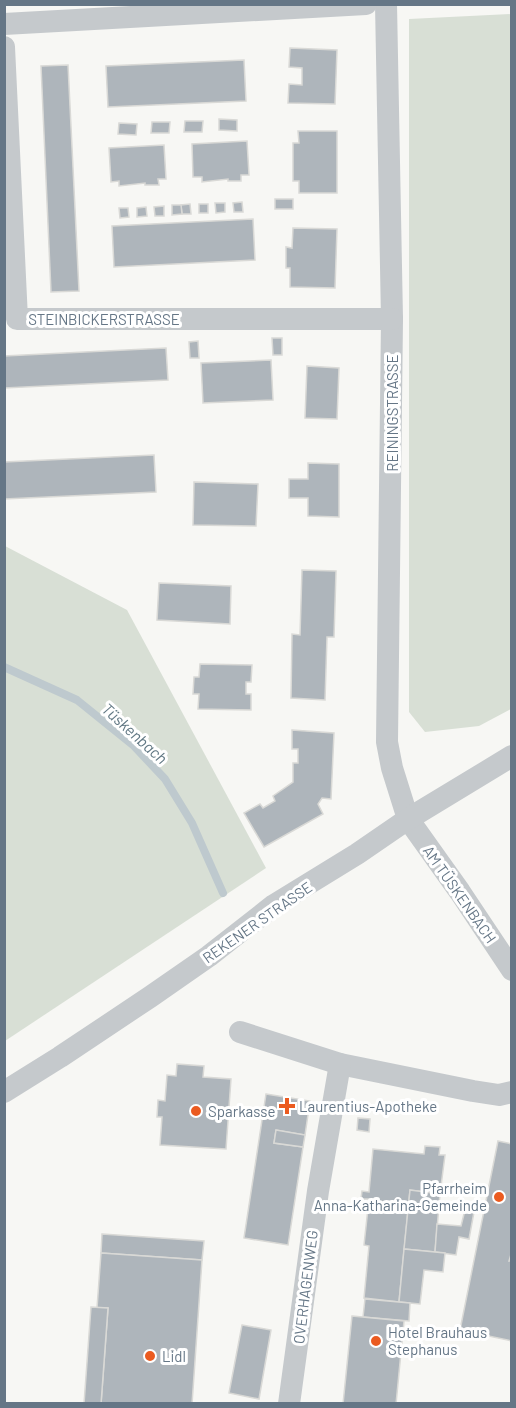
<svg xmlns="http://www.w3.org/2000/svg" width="516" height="1408" font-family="Barlow,sans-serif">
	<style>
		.green { fill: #d8dfd5 }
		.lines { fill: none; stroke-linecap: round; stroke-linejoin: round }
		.stream { stroke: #bec9ce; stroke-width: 8 }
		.building { fill: #aeb5bb; stroke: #d9d9d6; stroke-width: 1.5 }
		.minor { stroke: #c5c9cc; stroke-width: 22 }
		.poi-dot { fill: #eb5b20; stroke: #fff; stroke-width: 2 }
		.labels { text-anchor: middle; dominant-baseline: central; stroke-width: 6; stroke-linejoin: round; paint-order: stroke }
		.street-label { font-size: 15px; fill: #657686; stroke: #fff }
		.poi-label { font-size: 15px; fill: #657686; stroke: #fff; text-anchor: start }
		.water-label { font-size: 16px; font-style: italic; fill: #607783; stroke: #fff }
	</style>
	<rect width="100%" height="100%" fill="#f7f7f4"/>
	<!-- green -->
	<g class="green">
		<polygon points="511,14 511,709 479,726 425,732 409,712 409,19"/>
		<polygon points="5,546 127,610 266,868 5,1041"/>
	</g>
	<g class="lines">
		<!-- stream -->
		<polyline class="stream" points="4,667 77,700 134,746 165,779 192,823 223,893"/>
	</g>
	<!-- building -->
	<g class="building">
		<polygon points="290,48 337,50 335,104 288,103 289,84 302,85 302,68 289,67"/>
		<polygon points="244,60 246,101 108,107 106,66"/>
		<polygon points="68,65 79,291 51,292 41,66"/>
		<polygon points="219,119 237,120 237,131 219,130"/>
		<polygon points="185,121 203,121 202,132 184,132"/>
		<polygon points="152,122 170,122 169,133 151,133"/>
		<polygon points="119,123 137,124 136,135 118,134"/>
		<polygon points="298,131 337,131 337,193 299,193 299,181 293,181 293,143 299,143"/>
		<polygon points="247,141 249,175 241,175 241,181 228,181 228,179 202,182 202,177 193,177 192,144"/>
		<polygon points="164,145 166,179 158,179 159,185 145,185 145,183 119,186 119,181 111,182 109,148"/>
		<rect x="275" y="199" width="18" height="10"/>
		<polygon points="242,202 243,212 234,212 233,203"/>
		<polygon points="215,203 225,203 225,212 216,213"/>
		<polygon points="190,204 191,214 182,214 181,205"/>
		<rect x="199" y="204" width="9" height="9"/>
		<polygon points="172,205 181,205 182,214 172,215"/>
		<polygon points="164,206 164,216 155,216 154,207"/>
		<polygon points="146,207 147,216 137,217 137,208"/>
		<polygon points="119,208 128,208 129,217 120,218"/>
		<polygon points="253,219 255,260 114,267 112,226"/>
		<polygon points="293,228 337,229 335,288 290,287 290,268 286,268 286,247 292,248"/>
		<polygon points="272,338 282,338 282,355 273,355"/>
		<polygon points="198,341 199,358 190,358 189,342"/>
		<polygon points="166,348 168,380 4,388 4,356"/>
		<polygon points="271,360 273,400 203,403 201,363"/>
		<polygon points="307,366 339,368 337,419 305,418"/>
		<polygon points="154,455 156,492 4,499 4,462"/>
		<polygon points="308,463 339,464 339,517 308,516 308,498 289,498 289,479 308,479"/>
		<polygon points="194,482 258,484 256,526 193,525"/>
		<polygon points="302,570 336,571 334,637 327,637 325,700 291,698 292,634 300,635"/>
		<polygon points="159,583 231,586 230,624 157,620"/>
		<polygon points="200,664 252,665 251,682 246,682 246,694 251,694 251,710 198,709 199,694 193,694 194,677 199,677"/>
		<polygon points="292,730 334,733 331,799 322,798 318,804 323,814 264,847 244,813 260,804 263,808 275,801 273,796 293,782 293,763 298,763 298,749 292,749"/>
		<polygon points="177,1064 204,1066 203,1077 231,1079 226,1149 160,1145 162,1117 157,1117 158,1100 165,1101 167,1075 176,1076"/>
		<polygon points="266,1094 310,1101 305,1135 276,1130 274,1143 303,1147 288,1245 244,1238"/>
		<polygon points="358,1118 370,1119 369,1132 357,1130"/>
		<polygon points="276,1130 305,1135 303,1147 274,1143"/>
		<polygon points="498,1141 512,1144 512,1251 509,1261 512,1261 512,1341 460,1330"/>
		<polygon points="425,1146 440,1147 439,1155 445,1155 440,1194 410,1190 399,1302 364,1298 369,1246 364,1245 369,1199 361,1199 362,1191 369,1192 373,1149 424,1154"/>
		<polygon points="410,1190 440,1194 435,1252 404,1249"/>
		<polygon points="465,1210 474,1212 469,1239 459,1237 456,1255 435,1252 437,1224 461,1226"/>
		<polygon points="102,1234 204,1241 202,1260 101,1253"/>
		<polygon points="404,1249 445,1253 443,1272 424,1270 420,1304 399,1302"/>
		<polygon points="101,1253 202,1260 192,1404 101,1404 108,1308 97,1308"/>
		<polygon points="365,1299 410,1303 409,1321 363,1317"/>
		<polygon points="91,1307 108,1308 101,1404 84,1404"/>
		<polygon points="352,1316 404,1321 396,1404 343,1404"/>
		<polygon points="242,1325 271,1330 259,1399 229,1393"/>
	</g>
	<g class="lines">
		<!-- minor -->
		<g class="minor">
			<polyline points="386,4 392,319 387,742 392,768 408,819 460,892 512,970"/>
			<polyline points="4,24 366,4"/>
			<polyline points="4,47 17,319 392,319"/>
			<polyline points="240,1032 340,1064 473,1091 499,1095 512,1092"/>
			<polyline points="4,1092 60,1057 150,997 209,956 274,905 357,854 408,819 512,756"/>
			<polyline points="289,1404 318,1191 340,1064"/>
		</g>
	</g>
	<!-- markers -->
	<g class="poi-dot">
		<path d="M284 1097h6v6h6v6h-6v6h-6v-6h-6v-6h6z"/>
		<circle cx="196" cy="1111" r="6"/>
		<circle cx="499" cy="1197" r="6"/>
		<circle cx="376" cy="1341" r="6"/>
		<circle cx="150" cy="1356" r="6"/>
	</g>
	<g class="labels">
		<!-- street labels -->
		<g class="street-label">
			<text x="104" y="319">STEINBICKERSTRASSE</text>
			<text transform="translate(392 413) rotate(-90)">REININGSTRASSE</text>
			<text transform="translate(460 894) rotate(55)">AM TÜSKENBACH</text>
			<text transform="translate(257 922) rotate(-35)">REKENER STRASSE</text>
			<text transform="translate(305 1287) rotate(-83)">OVERHAGENWEG</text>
		</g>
		<!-- poi labels -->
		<g class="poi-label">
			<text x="299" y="1106">Laurentius-Apotheke</text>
			<text x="208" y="1111">Sparkasse</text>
			<text x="487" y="1188" text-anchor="end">Pfarrheim<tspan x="487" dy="17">Anna-Katharina-Gemeinde</tspan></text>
			<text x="388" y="1332">Hotel Brauhaus<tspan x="388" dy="17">Stephanus</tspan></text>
			<text x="162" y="1356">Lidl</text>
		</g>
		<!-- water labels -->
		<g class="water-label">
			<text transform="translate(135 733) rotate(42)">Tüskenbach</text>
		</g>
	</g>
	<!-- border -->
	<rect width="516" height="1408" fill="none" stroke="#657686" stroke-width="12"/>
</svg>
